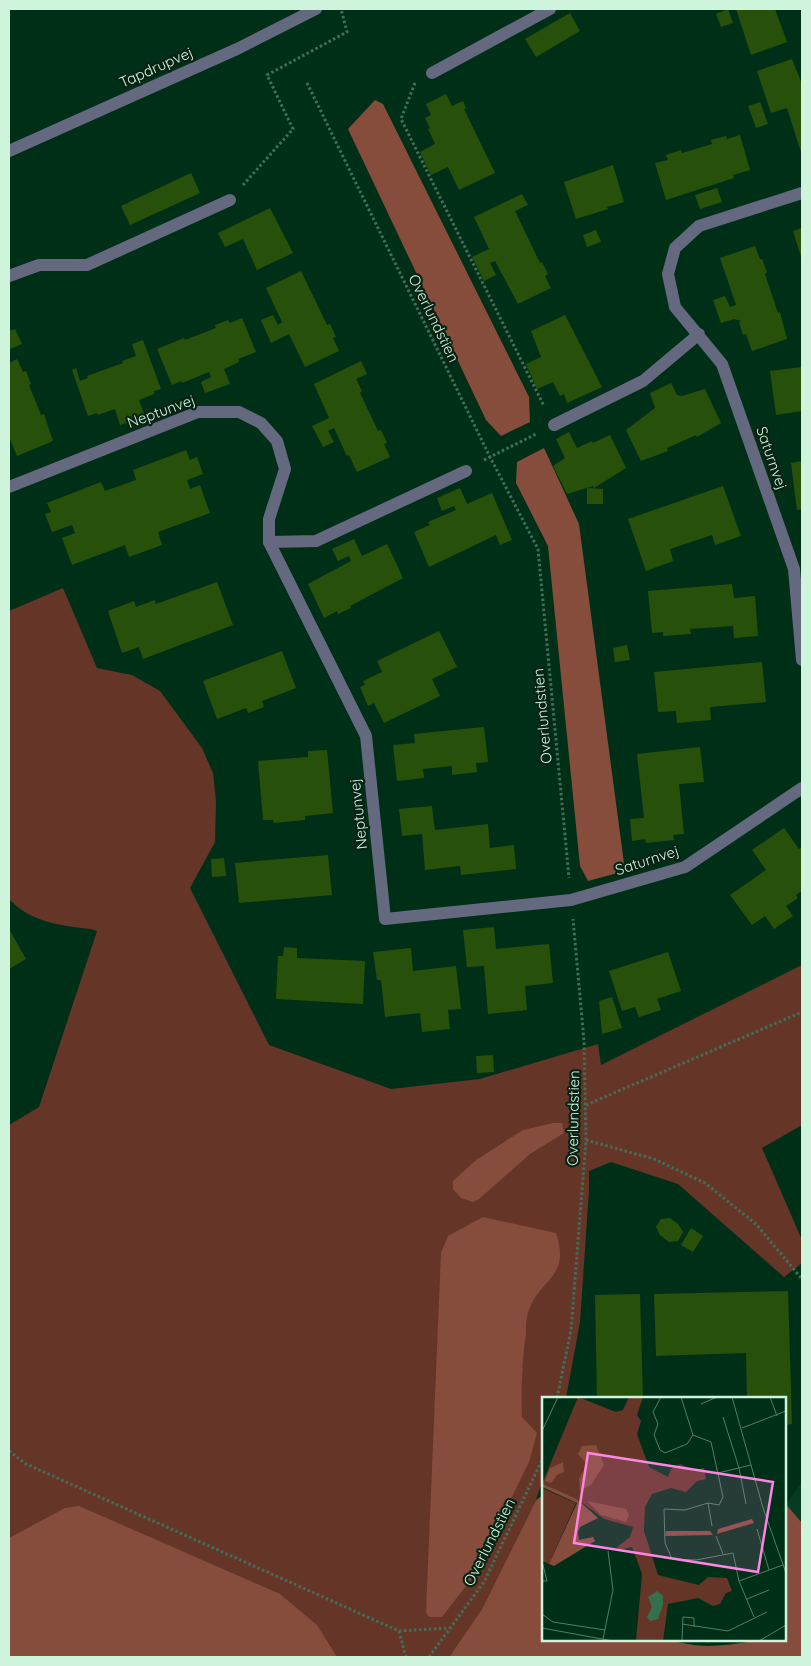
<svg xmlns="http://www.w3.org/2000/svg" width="811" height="1666" font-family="Quicksand,sans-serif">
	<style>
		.built { fill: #063b22 }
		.green { fill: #653528 }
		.forest { fill: #864c3c }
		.building { fill: #27510a }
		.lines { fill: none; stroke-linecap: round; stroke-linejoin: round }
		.path { stroke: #436f57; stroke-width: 3; stroke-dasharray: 2.5 2.5; stroke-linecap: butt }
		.minor { stroke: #646980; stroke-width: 12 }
		.tertiary { stroke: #646980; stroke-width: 12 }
		.labels { text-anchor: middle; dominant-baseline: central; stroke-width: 4.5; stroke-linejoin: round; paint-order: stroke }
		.street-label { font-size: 15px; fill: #cef5db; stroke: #082214 }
		.inset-road { fill: none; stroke: #527e66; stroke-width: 1 }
		.view { fill: #fd86e3; fill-opacity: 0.15; stroke: #fd86e3; stroke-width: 2.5 }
		.inset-edge { fill: none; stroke: #cef5db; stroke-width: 2.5 }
	</style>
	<rect width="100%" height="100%" fill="#002f18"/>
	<!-- built -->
	<polygon class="built" points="802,1482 802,1523 786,1504"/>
	<!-- green -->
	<path class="green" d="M63,588L97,668L132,675L160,691L202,748L213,773L216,801L215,842L190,888L269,1045L391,1089L480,1079L598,1044L601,1065L802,965V1125L762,1148L802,1240V1263L784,1277L678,1184L611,1162L589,1171V1190L580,1322L566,1398H544L543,1479L536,1500L482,1609L449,1657H9V1125L39,1107L97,931L91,929C61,926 30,922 9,899V611Z"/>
	<!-- forest -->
	<g class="forest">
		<polygon points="375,100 383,104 529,397 530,422 501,436 486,420 348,129"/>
		<polygon points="544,448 579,524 625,871 588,881 580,866 548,546 516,483 517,462"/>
		<polygon points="553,1123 562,1123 564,1133 530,1154 479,1199 473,1202 461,1198 453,1189 453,1181 476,1160 523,1130"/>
		<path d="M483,1217L556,1233C571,1278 540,1278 529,1310C526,1317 526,1326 526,1333C522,1361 521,1389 522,1417L537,1433L529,1462L509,1503L469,1582L442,1617H429L426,1612L441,1253L448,1236Z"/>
		<path d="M543,1495L544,1640H671C701,1649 718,1646 748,1642L751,1640H785V1503L802,1523V1657H449L482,1609L536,1500Z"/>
		<polygon points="79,1506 280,1594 317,1625 337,1657 9,1657 9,1538 65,1508"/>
	</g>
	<!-- building -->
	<g class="building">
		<polygon points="728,9 733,23 721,27 716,14"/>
		<polygon points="736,9 775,9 787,42 751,55"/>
		<polygon points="570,13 580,31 536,57 525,39"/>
		<polygon points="792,59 802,84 802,151 801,152 787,108 771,113 757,71"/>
		<polygon points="446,94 452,106 463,101 466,108 464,109 495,173 459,190 448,167 431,175 420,152 435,144 428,129 430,128 425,118 431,115 426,104"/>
		<polygon points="760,102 768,124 756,128 748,106"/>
		<polygon points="740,135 750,170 733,175 734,178 666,200 655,163 668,160 666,155 681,150 682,153 712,144 711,140 726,136 727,139"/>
		<polygon points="613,165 624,202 607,207 608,209 576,219 564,182"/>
		<polygon points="191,173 200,193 130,225 121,206"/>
		<polygon points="717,188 722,202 700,209 695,195"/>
		<polygon points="522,194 528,205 515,211 540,263 542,262 548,274 545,276 551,288 518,304 495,261 490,263 496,275 484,281 472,257 489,249 474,217"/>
		<polygon points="270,208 293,253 257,270 243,239 225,247 218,233"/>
		<polygon points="802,228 802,260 793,231"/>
		<polygon points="596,230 601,242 587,247 583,235"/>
		<polygon points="755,246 760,259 762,259 767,272 765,274 778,313 780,312 787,339 752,351 746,334 743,335 739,322 741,321 734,319 721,323 713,300 725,296 730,307 736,305 720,258"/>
		<polygon points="301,271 327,325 330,324 336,337 333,338 339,351 305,367 289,334 271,343 261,320 273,315 278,325 282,322 266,288"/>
		<polygon points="565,315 602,387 567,403 564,394 560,396 553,382 537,389 526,364 541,357 531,331"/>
		<polygon points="242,318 256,352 238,359 239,362 224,369 230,384 205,393 201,382 211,377 209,372 182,383 181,381 172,385 157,349 184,338 185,340 216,328 215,325 228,320 230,323"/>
		<polygon points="15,329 22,344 10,349 9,331"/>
		<polygon points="143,340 161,389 154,391 154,394 139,400 145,417 120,425 115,409 98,415 97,413 88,416 72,370 76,368 80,381 88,378 87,376 123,363 122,361 136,356 132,344"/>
		<polygon points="17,359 23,372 26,371 31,384 29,385 41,415 44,414 53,441 17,456 10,439 9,440 9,363"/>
		<polygon points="361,361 367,374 356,379 362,391 360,393 378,431 381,430 387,443 384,444 390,457 357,472 349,455 347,456 334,428 328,431 334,442 323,447 312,426 329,418 314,384"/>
		<polygon points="802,367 802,411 776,415 770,371"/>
		<polygon points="671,383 677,395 682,396 705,389 721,423 697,437 696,435 667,448 668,451 641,461 626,430 655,408 650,393"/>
		<polygon points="569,432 577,448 592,441 593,443 610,435 626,468 594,488 593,486 567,494 553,466 565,458 556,439"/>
		<polygon points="186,450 190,460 197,457 203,474 187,480 190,489 200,485 210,513 158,532 162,545 129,557 125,545 72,565 62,538 75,533 72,525 52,532 45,514 51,512 47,503 101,482 105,491 136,480 133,470"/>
		<polygon points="802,461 802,509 797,510 791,463"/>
		<polygon points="723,486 741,536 715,545 712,535 670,549 673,561 646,571 628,519"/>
		<polygon points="460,488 467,504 492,493 512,540 500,545 496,535 429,567 414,532 430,525 428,522 456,510 454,506 442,511 437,498"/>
		<polygon points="587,488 603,489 603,504 587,504"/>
		<polygon points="354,539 362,556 387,544 403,578 350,606 351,608 338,614 337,611 324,618 308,584 351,561 349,556 338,561 332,549"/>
		<polygon points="217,582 233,625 143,659 139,647 122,653 108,611 134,601 136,607 155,600 156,604"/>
		<polygon points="732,584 734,598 755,596 758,636 734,638 733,626 690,629 691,634 663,636 663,632 652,633 648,591"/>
		<polygon points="439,631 457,667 432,679 440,696 384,723 374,703 368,706 360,687 365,685 363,681 382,672 377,661"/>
		<polygon points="627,645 630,660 615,662 613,648"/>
		<polygon points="282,651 296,688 262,701 264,707 248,713 246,708 217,719 203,681"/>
		<polygon points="762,662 766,702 710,707 711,720 677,723 676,711 658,712 654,672"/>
		<polygon points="484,727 488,762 476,763 477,772 452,775 452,766 423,769 424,778 397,781 393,745 415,743 414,734"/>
		<polygon points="700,747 704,782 679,784 684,834 673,835 674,840 646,843 645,839 632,841 630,819 644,818 637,754"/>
		<polygon points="327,750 333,813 305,816 305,820 274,823 273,820 263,820 258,761 308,757 308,751"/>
		<polygon points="432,806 435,830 488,824 490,848 514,845 516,869 461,875 460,866 425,870 422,834 402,836 399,809"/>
		<polygon points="784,828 799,849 802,847 802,891 796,895 798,898 786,906 793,916 774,929 765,916 752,925 730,895 766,870 752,850"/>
		<polygon points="328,855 332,895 239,903 235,863"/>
		<polygon points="224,858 226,876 212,877 211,859"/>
		<polygon points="494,927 496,949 549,944 553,983 525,986 527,1010 488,1014 484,966 467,967 463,930"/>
		<polygon points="9,929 26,959 9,969"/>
		<polygon points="284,947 297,948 297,958 365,961 363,1004 276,999 278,956 283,956"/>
		<polygon points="411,948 413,971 456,966 461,1009 448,1010 450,1029 422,1032 420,1013 385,1017 381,980 377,980 373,952"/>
		<polygon points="668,952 681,991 657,999 661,1010 639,1017 635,1007 622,1011 609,971"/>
		<polygon points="612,997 622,1028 602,1034 599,1001"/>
		<polygon points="493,1055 494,1072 477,1073 476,1056"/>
		<polygon points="670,1218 678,1224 683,1232 678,1241 669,1242 660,1235 656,1227 661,1219"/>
		<polygon points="691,1228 703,1236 693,1252 681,1245"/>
		<polygon points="788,1291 792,1424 785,1425 785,1398 747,1398 746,1353 656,1356 654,1294"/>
		<polygon points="640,1294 643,1398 597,1398 595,1295"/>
	</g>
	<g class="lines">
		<!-- path -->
		<g class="path">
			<polyline points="307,83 490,457 538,549 569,878"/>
			<polyline points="415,83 401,119 544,406"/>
			<polyline points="243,185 293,129 267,75 347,32 341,9"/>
			<polyline points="484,460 536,434"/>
			<polyline points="586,1105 802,1012"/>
			<polyline points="586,1140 654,1159 705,1183 756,1224 802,1279"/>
			<polyline points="557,1398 571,1330 586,1140 584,1041 573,919"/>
			<polyline points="9,1451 26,1464 399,1631 449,1628"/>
			<polyline points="399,1631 406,1657"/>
			<polyline points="429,1657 484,1582 544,1456"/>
		</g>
		<!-- minor -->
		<g class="minor">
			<polyline points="432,73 550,9"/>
			<polyline points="802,193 699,226 675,248 668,274 675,307 722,364 794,569 802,660"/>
			<polyline points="9,276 39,265 87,265 230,200"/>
			<polyline points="554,425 643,381 699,334"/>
			<polyline points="9,487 198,412 239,412 261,423 277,441 285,469 269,519 269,542 366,736 385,919 571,900 685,867 802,788"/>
			<polyline points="269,542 316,541 466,471"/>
		</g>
		<!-- tertiary -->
		<polyline class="tertiary" points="9,151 237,49 316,9"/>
	</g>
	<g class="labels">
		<!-- street labels -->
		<g class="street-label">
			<text transform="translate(156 67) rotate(-24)">Tapdrupvej</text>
			<text transform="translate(434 318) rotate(64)">Overlundstien</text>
			<text transform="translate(161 411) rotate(-20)">Neptunvej</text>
			<text transform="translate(772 458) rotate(71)">Saturnvej</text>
			<text transform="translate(542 716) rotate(-95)">Overlundstien</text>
			<text transform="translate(358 814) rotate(-96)">Neptunvej</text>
			<text transform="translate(647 860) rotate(-18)">Saturnvej</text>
			<text transform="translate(573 1118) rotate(-89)">Overlundstien</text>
			<text transform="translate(489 1542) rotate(-63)">Overlundstien</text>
		</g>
	</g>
	<!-- overview -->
	<g transform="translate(542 1397)">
		<rect width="244" height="244" fill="#002f18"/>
		<path d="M36,0L74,15L81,13L87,0H101L95,18L99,24L95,37L107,70L126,80L129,72L138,67L152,73L162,71L164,82L155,84L144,95L129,91L110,97L103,110L102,134L116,178L157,188L166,180L185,181L190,194L184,196L178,207L171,209L156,201L126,207L121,244H94L100,177L90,150L77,153L75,150L88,140L91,130L62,122L35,102L0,87ZM0,91L34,106L7,167L0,164Z" fill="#653528"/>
		<path d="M54,48L62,68L49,88L38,94L37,82L45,67L36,57L40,49ZM21,65L22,75L15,78L9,86L3,84L8,71ZM1,87L35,102L56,121L38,130L36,135L37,143L51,140L53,144L12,169L7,167L35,106L0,90ZM45,104L84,112L87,118L84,125L59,118ZM210,122L212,126L175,137L176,132ZM124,134H168L171,138L123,139Z" fill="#864c3c"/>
		<path d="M115,194L121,199V208L116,222L108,224L105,220L110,210L106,200Z" fill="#35704d"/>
		<path class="inset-road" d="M119,0L111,15L116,27L112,38L118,53L123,56L145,47L151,38M139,0L151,38L169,45L181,100L177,108L166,106L143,113L122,112L123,146L130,162L154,163L191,156L197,184L212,220M190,0L221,111L244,176M228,0L235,19M159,7L175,0M181,20L197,71L204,107M200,31L244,14M0,34L16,0M176,76L209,68M166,106L170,129M215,132L227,173M174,139L181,157M0,184H5L1,168M197,184L241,168M205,202L227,193M0,217L11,225L63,233M140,227L186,234L225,215M0,231L71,244M61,242L71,193L66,154M140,244L141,220L152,221V230M217,244L244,228"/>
		<path class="view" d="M46,56L231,85L216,175L32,146Z"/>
		<rect width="244" height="244" class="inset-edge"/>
	</g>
	<!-- border -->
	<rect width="811" height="1666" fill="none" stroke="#cef5db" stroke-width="20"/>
</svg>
